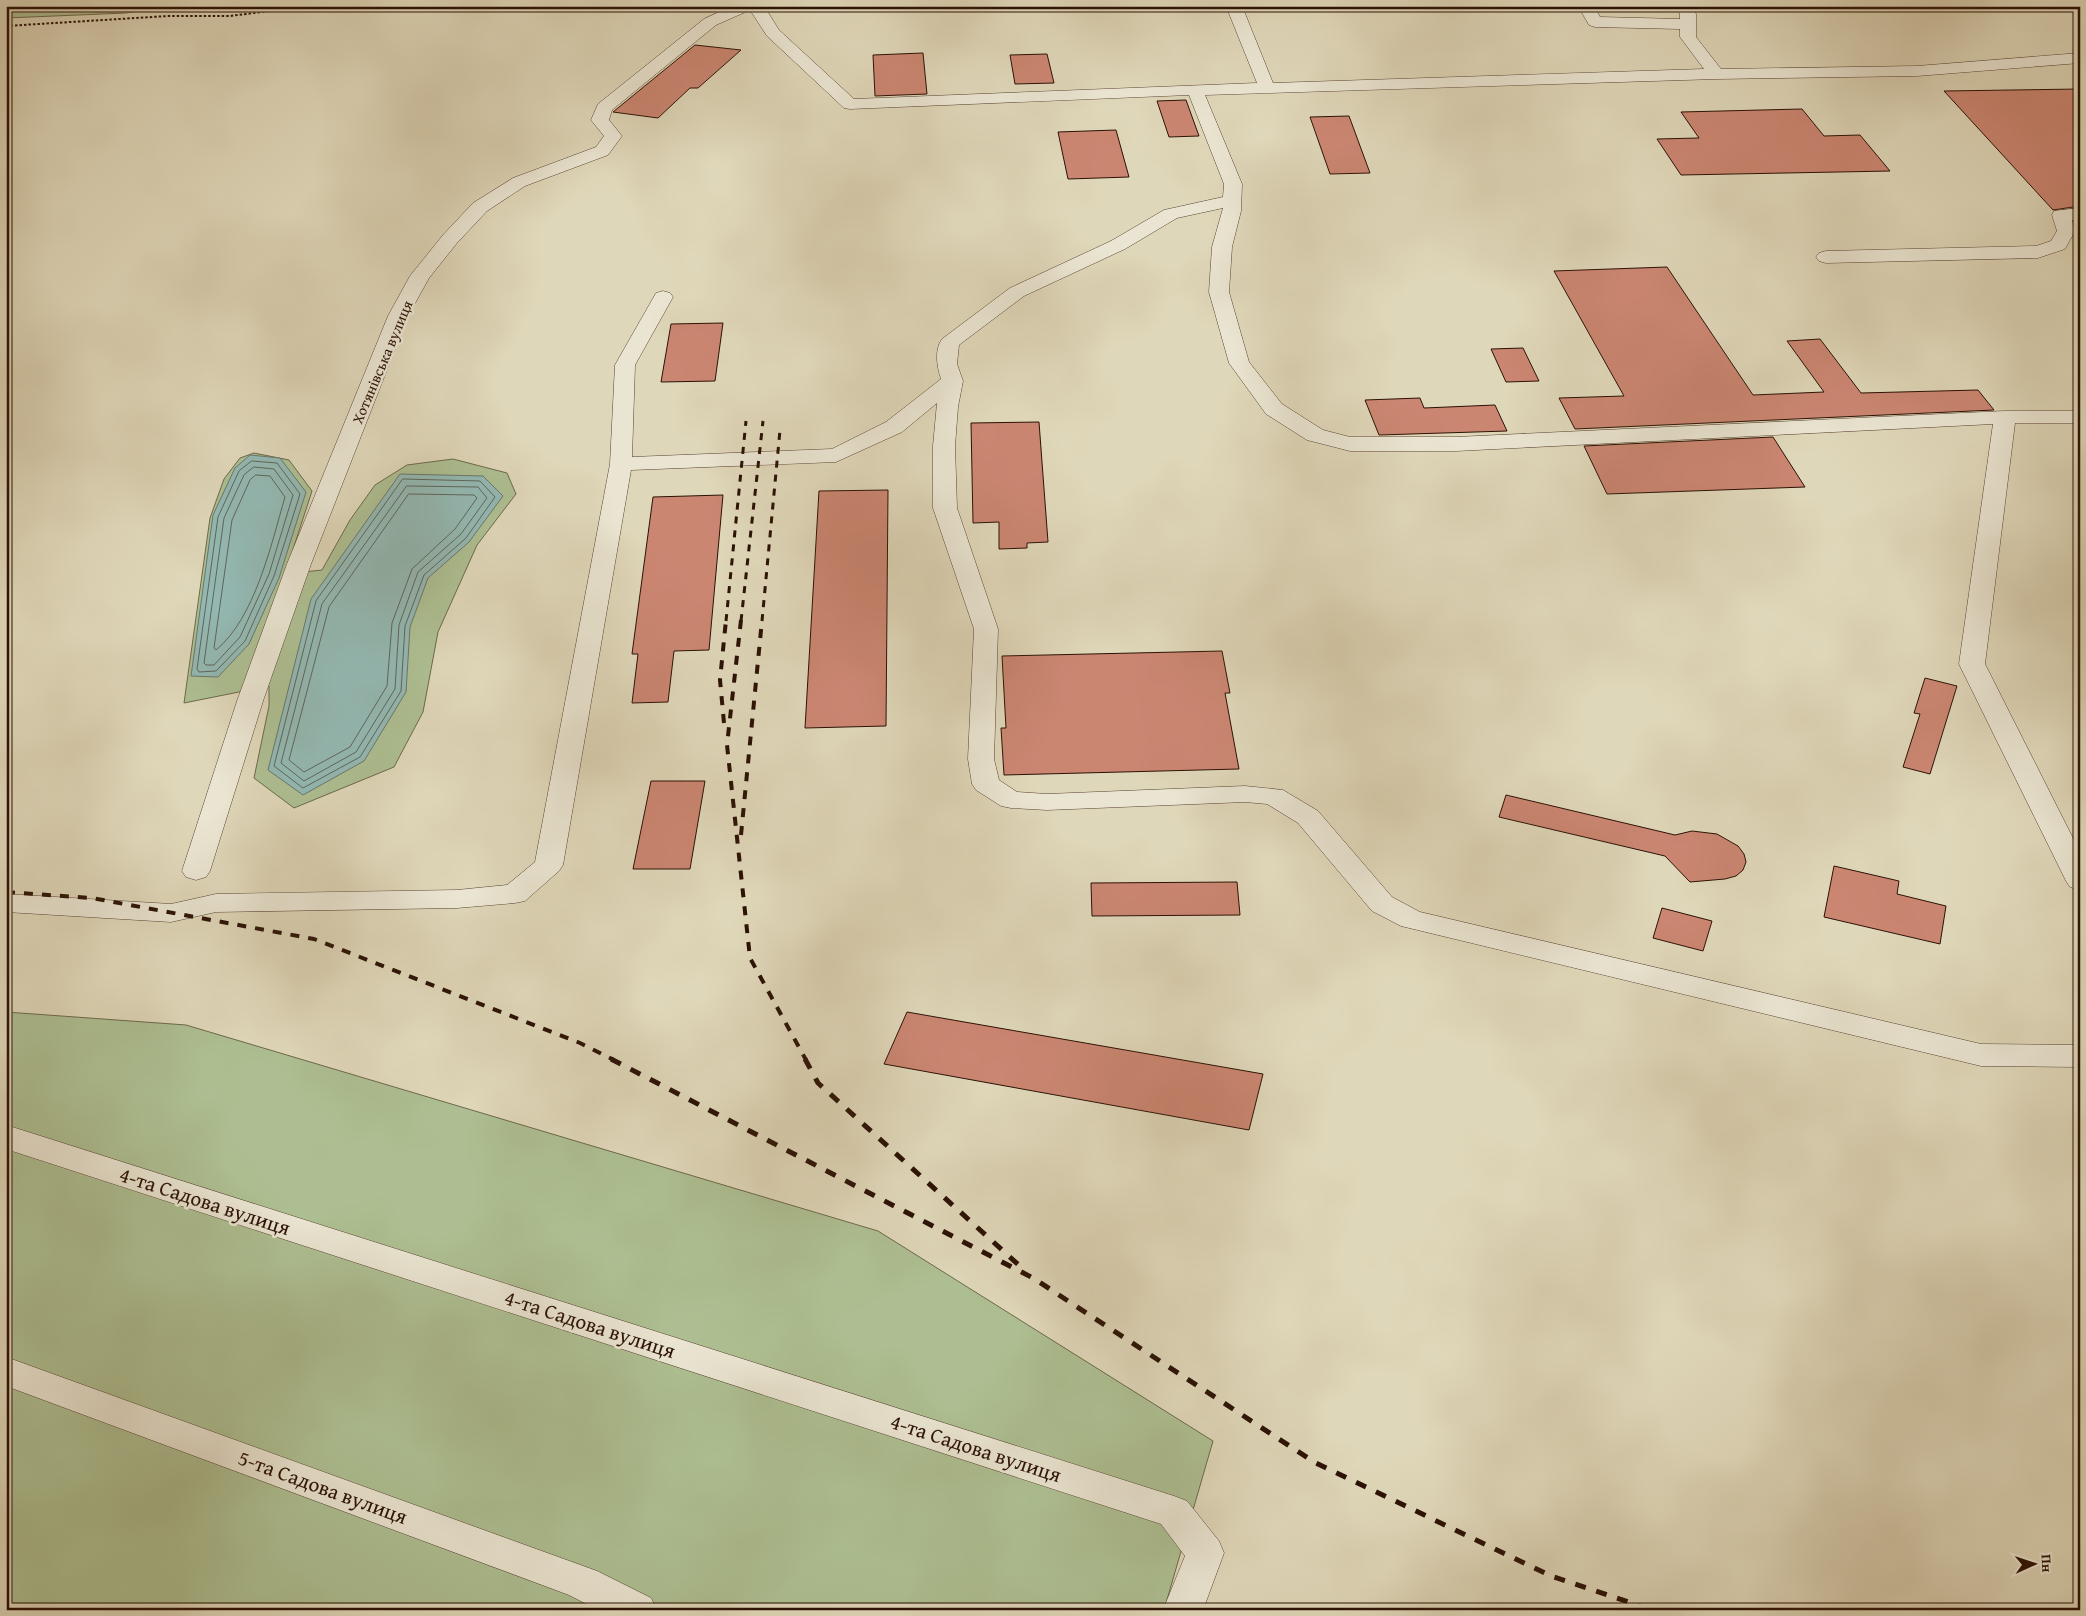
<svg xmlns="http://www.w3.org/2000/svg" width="2086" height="1616" font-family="'Gentium Book Plus',serif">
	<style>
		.green { fill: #adbf92; stroke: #6c684c }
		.water { fill: #93b9b3; stroke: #69766d }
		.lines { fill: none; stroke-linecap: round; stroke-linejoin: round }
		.shore { stroke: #5f655c; stroke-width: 1 }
		.building { fill: #cb8672; stroke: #2b1105 }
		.minor-casing { stroke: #584232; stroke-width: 1 }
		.path { stroke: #2b1105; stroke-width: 2; stroke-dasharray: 2.5 2; stroke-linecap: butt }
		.minor { fill: #eae5d2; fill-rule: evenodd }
		.rail-far2 { stroke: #2b1105; stroke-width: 3; stroke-dasharray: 7 7; stroke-linecap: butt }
		.rail-far1 { stroke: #2b1105; stroke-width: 4; stroke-dasharray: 9 9; stroke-linecap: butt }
		.rail { stroke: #2b1105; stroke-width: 5; stroke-dasharray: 11 11; stroke-linecap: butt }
		.labels { text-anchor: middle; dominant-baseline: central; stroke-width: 5; stroke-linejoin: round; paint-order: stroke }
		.far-street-label { font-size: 15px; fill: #2b1105; stroke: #eae5d2 }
		.near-street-label { font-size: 21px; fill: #2b1105; stroke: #eae5d2 }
	</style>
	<rect width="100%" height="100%" fill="#dfd7b9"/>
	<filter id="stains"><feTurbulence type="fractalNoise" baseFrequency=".004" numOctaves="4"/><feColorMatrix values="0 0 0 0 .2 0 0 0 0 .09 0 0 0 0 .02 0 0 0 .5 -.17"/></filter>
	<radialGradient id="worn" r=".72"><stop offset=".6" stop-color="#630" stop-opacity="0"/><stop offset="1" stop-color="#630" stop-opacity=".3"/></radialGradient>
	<!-- green -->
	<g class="green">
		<polygon points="6,6 168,6 126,13 6,18"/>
		<polygon points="254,453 289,460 312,491 285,574 322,570 350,520 375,485 407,465 453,459 507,473 516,494 477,545 438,632 423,712 394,767 294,808 254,778 269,706 269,686 184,703 210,518 224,479 240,458"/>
		<polygon points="6,1012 186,1025 878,1231 1213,1441 1164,1610 6,1610"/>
	</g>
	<!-- water -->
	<g class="water">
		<polygon points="250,455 280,458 306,492 279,578 249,644 218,677 191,676 213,515 235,468"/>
		<polygon points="400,474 483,476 503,496 469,542 428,578 410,627 406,692 364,761 303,795 268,770 311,599"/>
	</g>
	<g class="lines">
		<!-- shore -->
		<g class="shore">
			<polygon points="252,461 277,463 300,494 274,576 245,641 216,671 199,672 197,669 218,517 239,471"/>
			<polygon points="254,467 274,469 293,495 269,574 240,637 214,665 206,665 204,663 224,518 244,475"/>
			<path d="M256,475L270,476L285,497C271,545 255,618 216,650L214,648L232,520L250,480Z"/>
			<polygon points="403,479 480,481 495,497 466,538 424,575 405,626 401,691 360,757 303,788 274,766 316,601"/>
			<polygon points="407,486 478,487 487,498 461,534 418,572 399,625 395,689 356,752 304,781 281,763 322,604"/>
			<polygon points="409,494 474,495 477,498 455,529 412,569 392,623 387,686 350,747 304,772 289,760 329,607"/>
		</g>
	</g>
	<!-- building -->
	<g class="building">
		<polygon points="695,45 741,50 698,88 690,88 658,118 613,112"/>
		<polygon points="923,53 927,94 875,96 873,55"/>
		<polygon points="1047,54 1054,83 1015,84 1010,55"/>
		<polygon points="2080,89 2080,206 2053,210 1944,91"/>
		<polygon points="1186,100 1199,136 1169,137 1157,101"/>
		<polygon points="1802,109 1824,136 1860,135 1890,171 1681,175 1657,139 1699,138 1681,112"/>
		<polygon points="1349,116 1370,173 1330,174 1310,117"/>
		<polygon points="1116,130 1129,177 1068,179 1058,132"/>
		<polygon points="1667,267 1753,395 1824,392 1787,341 1820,339 1861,393 1978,390 1994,410 1575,429 1559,398 1624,396 1554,271"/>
		<polygon points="723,323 715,381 661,382 671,324"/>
		<polygon points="1523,348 1539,381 1506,382 1491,349"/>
		<polygon points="1420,398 1424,408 1495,405 1507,431 1379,435 1365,400"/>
		<polygon points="1039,422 1048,542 1027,543 1027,548 999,549 999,522 973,523 971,423"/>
		<polygon points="1773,437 1805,487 1607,494 1584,446"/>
		<polygon points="888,490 886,726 805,728 819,491"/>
		<polygon points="723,495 709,650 674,651 668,702 632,703 638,654 632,654 653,497"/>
		<polygon points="1222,651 1230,693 1225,693 1239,769 1004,775 1001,728 1006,728 1002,656"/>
		<polygon points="1925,678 1957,686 1930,774 1903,767 1920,714 1914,713"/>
		<polygon points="651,781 705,781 690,869 633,869"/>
		<polygon points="1506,795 1675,835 1692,831 1717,834 1738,846 1744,854 1746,862 1743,870 1736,876 1725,879 1690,882 1665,856 1499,817"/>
		<polygon points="1834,866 1899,881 1897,894 1946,906 1940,944 1824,917"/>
		<polygon points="1237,882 1240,915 1092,916 1091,883"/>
		<polygon points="1662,908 1712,921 1703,951 1653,938"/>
		<polygon points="907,1012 1263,1074 1249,1130 884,1064"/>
	</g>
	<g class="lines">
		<!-- minor casing -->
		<g class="minor-casing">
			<g id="minor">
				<path d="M732,6H764L779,30L854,99L1257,83L1226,6H1242L1273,83L1704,69L1680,37V29L1595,27L1589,25L1578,6H1594L1600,17L1680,19V14L1676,8L1677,6H1691L1696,14V37L1721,69L1917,66L2080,53V63L1917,76L1716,79L1205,95L1242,184L1241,211L1232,247L1229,292L1249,362L1282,404L1323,430L1350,437H1456L2005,411H2080V423H2015L1985,664L2080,852V890L2070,887L2066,881L1959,664L1993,424L1456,451H1350L1307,440L1266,414L1229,363L1209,292L1212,247L1223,208L1177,218L1125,249L1024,296L959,345L957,364L963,381L958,407L955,446L957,508L998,629L994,759L999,780L1017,792L1047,794L1245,786L1283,790L1318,811L1392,897L1420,912L1981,1044L2080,1045V1067L1981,1066L1401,926L1372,911L1298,823L1267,804L1245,802L1047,810L1011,808L1001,806L976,790L972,784L968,759L974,629L933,508V446L937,403L902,432L836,462L631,470L563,865L559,871L525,901L515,903L457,908L216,912L171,922L6,912V894L171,904L216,894L457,890L507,885L535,862L610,464L615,365L656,293L663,291L670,293L673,297L635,365L632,457L832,449L886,422L941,379C937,367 934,350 942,339L1010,288L1111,241L1164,210L1223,197L1224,184L1189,95L850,109L844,108L767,36L750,10L716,25L612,110L609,120L622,136L608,155L525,186L487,211L457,243L429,278L408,316L311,564L263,701L210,871L206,877L196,880L186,877L182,871L237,701L287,564L388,316L410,276L443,235L473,203L513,178L596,147L604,136L591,120L598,104L704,19Z"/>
				<polygon points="2080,208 2080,220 2072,220 2075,231 2065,249 2038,258 1826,263 1819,261 1816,257 1819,253 1826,251 2036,246 2051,241 2057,231 2052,215 2054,211"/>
				<polygon points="6,1125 1174,1496 1187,1501 1219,1541 1224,1553 1203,1610 1163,1610 1185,1556 1161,1524 6,1149"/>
				<polygon points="6,1357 597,1571 651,1598 657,1610 598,1610 569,1595 6,1386"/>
			</g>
		</g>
		<!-- path -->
		<polyline class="path" points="6,26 168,16 230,16 309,6"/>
		<!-- minor -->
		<use href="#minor" class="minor"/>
		<!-- rail-far2 -->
		<g class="rail-far2">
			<polyline points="726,621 746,421"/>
			<polyline points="741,621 763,421"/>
			<polyline points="762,621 780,430"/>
		</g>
		<!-- rail-far1 -->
		<g class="rail-far1">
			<polyline points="741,620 727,745 750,958 806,1060"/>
			<polyline points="724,723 720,680 726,620"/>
			<polyline points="741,835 762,620"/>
			<polyline points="6,892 92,898 314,939 580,1043 614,1060"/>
		</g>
		<!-- rail -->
		<g class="rail">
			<polyline points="611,1059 1033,1278 1314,1462 1551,1576 1652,1610"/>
			<polyline points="805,1059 818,1083 1022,1268"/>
		</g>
	</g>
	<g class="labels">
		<!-- far-street labels -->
		<g class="far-street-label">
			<text transform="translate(382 362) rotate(-67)">Хотянівська вулиця</text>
		</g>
		<!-- near-street labels -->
		<g class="near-street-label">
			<text transform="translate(205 1201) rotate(18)">4-та Садова вулиця</text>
			<text transform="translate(590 1324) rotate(18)">4-та Садова вулиця</text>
			<text transform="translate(976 1448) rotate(18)">4-та Садова вулиця</text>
			<text transform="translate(323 1487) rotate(20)">5-та Садова вулиця</text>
		</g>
	</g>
	<!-- margin -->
	<rect width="2086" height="1616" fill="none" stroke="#dfd7b9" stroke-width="25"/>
	<rect x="8" y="8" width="2071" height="1601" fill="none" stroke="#2b1105" stroke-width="2.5"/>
	<rect x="12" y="12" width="2061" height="1591" fill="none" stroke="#2b1105"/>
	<!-- north arrow -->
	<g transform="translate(2034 1564) rotate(87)" stroke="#eae5d2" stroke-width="4" paint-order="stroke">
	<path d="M0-4L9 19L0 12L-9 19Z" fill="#2b1105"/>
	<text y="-8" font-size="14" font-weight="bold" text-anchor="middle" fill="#2b1105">Пн</text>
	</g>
	<rect width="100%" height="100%" filter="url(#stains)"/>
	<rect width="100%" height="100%" fill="url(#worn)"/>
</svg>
